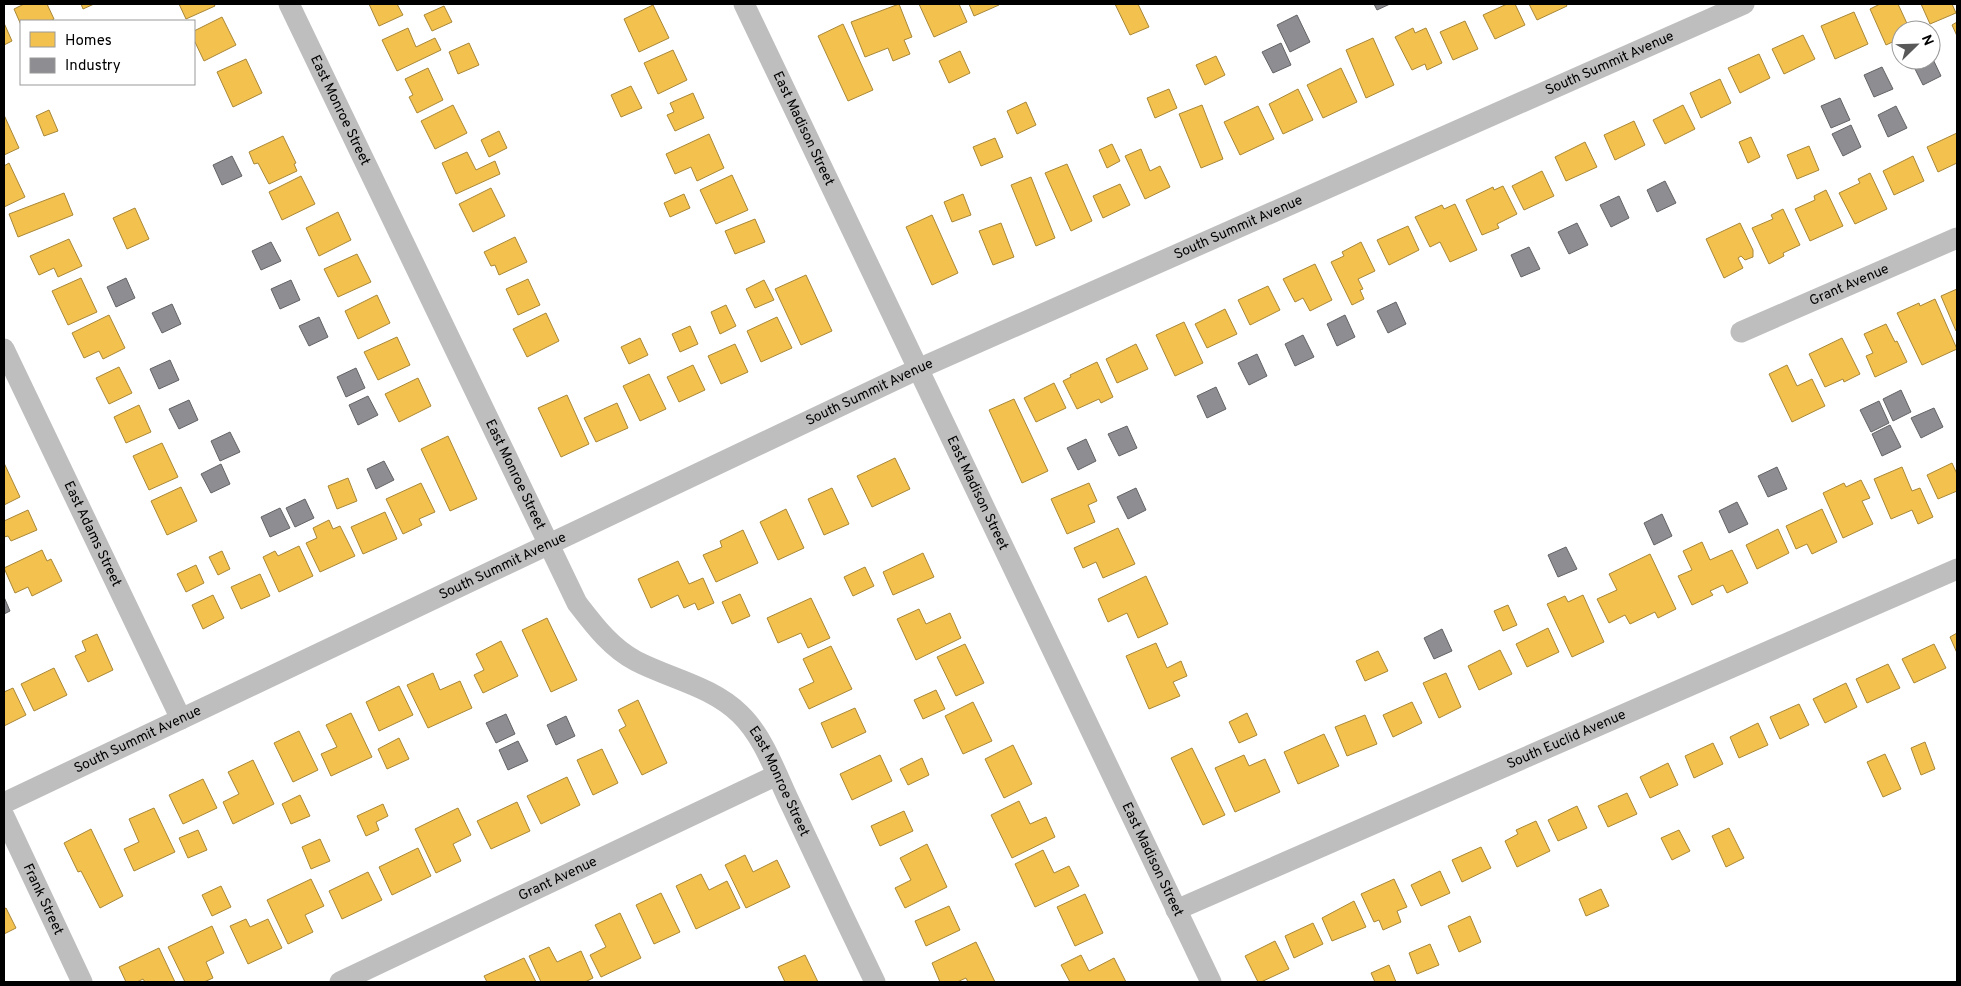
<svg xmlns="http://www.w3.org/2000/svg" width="1961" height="986" font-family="Overpass,sans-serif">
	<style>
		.homes { fill: #f2c14e; stroke: #a98737 }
		.industry { fill: #8d8d92; stroke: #636366 }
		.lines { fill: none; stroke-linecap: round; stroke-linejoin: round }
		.minor { stroke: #bebebe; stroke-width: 21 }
		.labels { text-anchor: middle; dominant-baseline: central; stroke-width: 5; stroke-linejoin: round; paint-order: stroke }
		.street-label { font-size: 14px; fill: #000; stroke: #fff }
	</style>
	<rect width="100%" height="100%" fill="#fff"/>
	<!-- homes -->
	<g class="homes">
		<polygon points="24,4 47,4 54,19 50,21 21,21 21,25 14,9"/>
		<polygon points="81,4 94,4 83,9"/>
		<polygon points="179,4 214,4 215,6 186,19"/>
		<polygon points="369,4 397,4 403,15 379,26"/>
		<polygon points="899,4 912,37 904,40 910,54 893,61 888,48 865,57 851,22"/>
		<polygon points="919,4 959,4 967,22 934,37"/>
		<polygon points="969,4 999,4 999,5 974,16"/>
		<polygon points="1115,4 1138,4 1149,27 1130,35"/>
		<polygon points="1507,4 1515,4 1525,25 1495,39 1483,15"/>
		<polygon points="1529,4 1566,4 1567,6 1537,20"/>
		<polygon points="1880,4 1898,4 1910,30 1901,30 1901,38 1886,45 1870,9"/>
		<polygon points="1921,4 1952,4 1956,13 1930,24"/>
		<polygon points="653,5 669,38 639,52 624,19"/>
		<polygon points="444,6 452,22 432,31 424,15"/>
		<polygon points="1854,12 1868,44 1835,59 1821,26"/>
		<polygon points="222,17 236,45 204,61 194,40 194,31"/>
		<polygon points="1465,21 1478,49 1453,60 1440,32"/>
		<polygon points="1957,22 1957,36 1952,25"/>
		<polygon points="4,23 12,41 4,45"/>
		<polygon points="843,24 873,90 848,101 818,36"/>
		<polygon points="408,28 416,47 435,38 441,50 397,71 382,40"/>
		<polygon points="1413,28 1415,33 1426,28 1442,63 1427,70 1425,64 1412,70 1395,37"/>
		<polygon points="1803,35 1815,59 1784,74 1772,49"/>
		<polygon points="1373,38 1394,85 1366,98 1346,50"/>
		<polygon points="469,43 479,65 458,74 449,52"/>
		<polygon points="673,50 687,80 658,94 644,63"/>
		<polygon points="960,51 970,73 949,83 939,61"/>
		<polygon points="1759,54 1770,78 1740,93 1728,68"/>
		<polygon points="1216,56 1225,75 1205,85 1196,65"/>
		<polygon points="246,59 262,93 233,107 217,72"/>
		<polygon points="428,68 443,100 417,113 409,97 413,95 405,79"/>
		<polygon points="1341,68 1357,102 1323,118 1307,85"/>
		<polygon points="1720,79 1731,103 1701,118 1690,93"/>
		<polygon points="631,86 642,108 621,117 611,95"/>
		<polygon points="1169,89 1177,108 1155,118 1147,98"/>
		<polygon points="1298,89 1313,120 1283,134 1269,104"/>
		<polygon points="693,93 704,118 675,131 667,115 674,112 670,103"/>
		<polygon points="1026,102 1036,125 1017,134 1007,111"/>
		<polygon points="453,105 467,133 435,149 421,121"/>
		<polygon points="1202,105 1223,159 1201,168 1179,114"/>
		<polygon points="1683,105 1695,129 1665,144 1653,120"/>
		<polygon points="1258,106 1274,139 1240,155 1224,122"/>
		<polygon points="49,110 58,131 44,136 36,116"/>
		<polygon points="4,115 19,148 4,155"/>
		<polygon points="1634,121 1645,145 1615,160 1604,135"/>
		<polygon points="499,131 507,148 489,157 481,140"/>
		<polygon points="1957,133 1957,163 1938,172 1927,147"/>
		<polygon points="709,134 724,168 697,181 691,167 675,174 666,154"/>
		<polygon points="283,136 296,163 294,164 297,171 269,184 258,163 254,164 249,152"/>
		<polygon points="1751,137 1760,157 1748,163 1739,142"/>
		<polygon points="995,138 1003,157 981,166 973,147"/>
		<polygon points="1585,142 1597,167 1566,181 1555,157"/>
		<polygon points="1112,144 1120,161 1107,168 1099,150"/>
		<polygon points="1809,146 1819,170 1797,179 1787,155"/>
		<polygon points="1141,149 1150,171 1160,166 1170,187 1145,199 1125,156"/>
		<polygon points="467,152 476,170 495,161 500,174 456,194 442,163"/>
		<polygon points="1913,156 1924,181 1894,195 1883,171"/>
		<polygon points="9,163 25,197 4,207 4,166"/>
		<polygon points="1067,164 1092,221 1071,231 1045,173"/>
		<polygon points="1542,171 1554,196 1524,210 1512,186"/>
		<polygon points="1870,173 1887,209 1855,224 1839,193 1860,183 1858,179"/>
		<polygon points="732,175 748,210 716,224 700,190"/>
		<polygon points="301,176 315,204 282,220 269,192"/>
		<polygon points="1031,177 1055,238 1036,246 1011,185"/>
		<polygon points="1120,184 1130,205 1103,218 1093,196"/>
		<polygon points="1503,186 1517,214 1497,224 1499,228 1482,235 1466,200 1493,187 1494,190"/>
		<polygon points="491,188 505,216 473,232 459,204"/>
		<polygon points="1826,190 1843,226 1810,241 1795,209 1815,200 1814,196"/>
		<polygon points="64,193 73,215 18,237 9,214"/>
		<polygon points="684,194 690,208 670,217 664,203"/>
		<polygon points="963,194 971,215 952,222 944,202"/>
		<polygon points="1455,204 1477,250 1450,262 1440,242 1430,247 1415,217 1442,205 1444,209"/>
		<polygon points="135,208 149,239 127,249 113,218"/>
		<polygon points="1783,209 1800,245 1783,253 1784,256 1769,264 1752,228 1773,219 1771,215"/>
		<polygon points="338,212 351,240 319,256 306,228"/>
		<polygon points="932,215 958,273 932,285 906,227"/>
		<polygon points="755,219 765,242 735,254 725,231"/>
		<polygon points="1001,223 1014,257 993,265 979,231"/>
		<polygon points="1740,223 1753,250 1753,257 1745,260 1741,256 1738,258 1743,268 1724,278 1706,239"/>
		<polygon points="1408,226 1419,250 1389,265 1377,240"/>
		<polygon points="515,237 527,262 499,275 495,265 491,266 484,252"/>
		<polygon points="69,239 82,266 58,277 54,268 39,275 30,256"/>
		<polygon points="1361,242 1375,271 1358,279 1363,289 1360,290 1364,299 1352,305 1331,262 1344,256 1342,252"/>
		<polygon points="357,254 371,282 338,297 324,269"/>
		<polygon points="1315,264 1332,300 1310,311 1303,298 1295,302 1283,279"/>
		<polygon points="806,275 832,331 801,345 775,289"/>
		<polygon points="81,278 97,312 68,325 52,291"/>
		<polygon points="528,279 540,305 518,315 506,289"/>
		<polygon points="764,280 774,300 755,308 746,289"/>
		<polygon points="1268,286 1280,310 1250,325 1238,300"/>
		<polygon points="1957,289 1957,330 1956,331 1941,296"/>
		<polygon points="377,295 390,323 358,339 345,311"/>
		<polygon points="1935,299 1957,349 1922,365 1897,313 1919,303 1920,306"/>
		<polygon points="726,305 736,326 720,334 711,312"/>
		<polygon points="1225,309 1237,334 1207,348 1195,324"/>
		<polygon points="546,313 559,341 527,357 513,329"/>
		<polygon points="109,315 125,348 103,359 99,351 84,358 72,333"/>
		<polygon points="777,317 792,348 761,362 747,331"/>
		<polygon points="1184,322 1203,363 1175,376 1156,335"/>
		<polygon points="1886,324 1895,342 1897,341 1907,362 1875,377 1866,356 1873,353 1864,334"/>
		<polygon points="690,326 698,344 680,352 672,334"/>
		<polygon points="397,337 410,365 378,380 364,352"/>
		<polygon points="640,338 648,355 629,364 621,347"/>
		<polygon points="1842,338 1860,374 1844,382 1843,379 1825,387 1809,354"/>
		<polygon points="735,344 748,372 721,384 708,356"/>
		<polygon points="1136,344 1148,369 1117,383 1106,359"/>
		<polygon points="1097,362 1113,397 1101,403 1099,399 1077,409 1063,381 1071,377 1070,375"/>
		<polygon points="693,365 705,390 679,402 667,377"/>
		<polygon points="1787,365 1797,386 1812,379 1825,406 1792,422 1769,374"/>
		<polygon points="119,367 132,393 109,404 96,378"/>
		<polygon points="649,374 666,409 640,421 623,386"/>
		<polygon points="418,378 431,406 399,422 385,394"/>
		<polygon points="1054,383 1066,408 1036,422 1024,398"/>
		<polygon points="567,395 589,444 561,457 538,408"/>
		<polygon points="1014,399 1048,471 1022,483 989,410"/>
		<polygon points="617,403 628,428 596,442 584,418"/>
		<polygon points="139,405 151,432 126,443 114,417"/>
		<polygon points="448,436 477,499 450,511 421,449"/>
		<polygon points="162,443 178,477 149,490 133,456"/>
		<polygon points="895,458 910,489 872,507 857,476"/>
		<polygon points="4,463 20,497 4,505"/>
		<polygon points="1952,463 1957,474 1957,491 1938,499 1927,475"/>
		<polygon points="1902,467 1912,491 1920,488 1933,517 1918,524 1912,510 1891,519 1874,479"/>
		<polygon points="348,478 357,501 337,509 328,486"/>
		<polygon points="1861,480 1870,498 1862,501 1873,524 1843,538 1823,493 1844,483 1846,487"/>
		<polygon points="421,483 435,512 419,519 422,525 403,534 386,499"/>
		<polygon points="1089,483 1097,501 1088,505 1095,522 1067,534 1051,499"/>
		<polygon points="181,487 197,521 167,535 151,501"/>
		<polygon points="832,488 849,524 824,535 808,499"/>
		<polygon points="786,509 804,548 778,560 760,522"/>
		<polygon points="1822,509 1837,542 1812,554 1807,544 1796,549 1786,526"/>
		<polygon points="28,510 37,530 11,541 8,536 4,537 4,521"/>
		<polygon points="385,512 397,539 363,554 351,527"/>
		<polygon points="329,520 333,529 340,526 355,556 320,572 306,543 317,538 313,528"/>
		<polygon points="1118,528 1135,564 1103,578 1096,562 1083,568 1074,548"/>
		<polygon points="1778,529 1789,553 1757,569 1746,545"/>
		<polygon points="743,530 758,563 716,582 703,555 722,547 720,541"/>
		<polygon points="1702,542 1710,560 1732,550 1748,583 1727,593 1723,585 1710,591 1713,595 1692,605 1678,576 1692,570 1683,551"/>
		<polygon points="299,546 313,576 279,592 263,557 275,551 278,556"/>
		<polygon points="42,550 47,561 51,559 62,581 32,596 28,587 15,593 4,568"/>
		<polygon points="222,551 230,569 218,575 209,557"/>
		<polygon points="923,553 934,577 893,595 883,572"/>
		<polygon points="1650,554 1676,609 1658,618 1655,612 1630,624 1625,615 1609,623 1597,599 1617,590 1609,574"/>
		<polygon points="678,561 689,584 703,578 714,603 698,610 695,603 684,608 678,595 651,608 638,579"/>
		<polygon points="196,565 204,583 186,592 177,574"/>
		<polygon points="865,567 874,586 853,596 844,577"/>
		<polygon points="260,574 270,596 241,609 231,587"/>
		<polygon points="1146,576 1168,624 1138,638 1127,613 1108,622 1098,599"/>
		<polygon points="740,594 750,616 732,624 722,602"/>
		<polygon points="213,595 224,618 203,629 192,605"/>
		<polygon points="1583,595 1604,642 1572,657 1547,604 1565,596 1568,602"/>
		<polygon points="811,598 830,638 808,648 801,633 778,643 767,618"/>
		<polygon points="1508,605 1517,625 1503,631 1494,611"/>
		<polygon points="919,609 926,624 950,613 961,638 916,660 897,619"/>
		<polygon points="547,618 577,680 551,692 522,630"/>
		<polygon points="1548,628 1559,652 1527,667 1516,644"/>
		<polygon points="1957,633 1957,653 1950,637"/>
		<polygon points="97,634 113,670 88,682 75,656 86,651 82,641"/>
		<polygon points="501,641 518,676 483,693 474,675 484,670 476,654"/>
		<polygon points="1156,643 1167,668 1181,661 1187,676 1173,682 1180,696 1149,709 1126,656"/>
		<polygon points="965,644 984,683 956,696 937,657"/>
		<polygon points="1934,644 1946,668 1914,683 1902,659"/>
		<polygon points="831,646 852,689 809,709 799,689 814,682 803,659"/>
		<polygon points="1500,650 1512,674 1479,690 1468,666"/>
		<polygon points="1378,651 1388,671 1365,681 1356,661"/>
		<polygon points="1888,664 1900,688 1867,703 1856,679"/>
		<polygon points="54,668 67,695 34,711 21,684"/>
		<polygon points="433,673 440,690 460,681 472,708 428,728 407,685"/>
		<polygon points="1446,673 1461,707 1439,718 1423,683"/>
		<polygon points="1846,683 1857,707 1825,723 1813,699"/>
		<polygon points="399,686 413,715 379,731 366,702"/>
		<polygon points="13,688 26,715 4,726 4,692"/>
		<polygon points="936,690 945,709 923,719 914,700"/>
		<polygon points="638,700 667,763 642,775 619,730 626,726 618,710"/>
		<polygon points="973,702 992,741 963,754 945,716"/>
		<polygon points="1412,702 1422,723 1393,737 1383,715"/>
		<polygon points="1799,704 1809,725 1780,739 1770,717"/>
		<polygon points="855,708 866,732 832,748 821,723"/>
		<polygon points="351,713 372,757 331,776 321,754 337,747 326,725"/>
		<polygon points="1247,713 1257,735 1239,743 1229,722"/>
		<polygon points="1365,715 1377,744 1347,756 1335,727"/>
		<polygon points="1758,723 1768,745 1739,758 1730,737"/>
		<polygon points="299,731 318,770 293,782 274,743"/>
		<polygon points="1324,734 1339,766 1298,784 1284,752"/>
		<polygon points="399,738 409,759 387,769 378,749"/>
		<polygon points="1925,742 1935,769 1921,775 1911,748"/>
		<polygon points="1713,743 1723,764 1694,778 1685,756"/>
		<polygon points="1013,745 1032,784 1004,798 985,759"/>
		<polygon points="1192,748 1225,815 1203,825 1171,758"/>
		<polygon points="602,749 618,783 593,795 577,760"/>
		<polygon points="1885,754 1901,789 1883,797 1867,762"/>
		<polygon points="880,755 892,781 852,800 840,774"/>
		<polygon points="1244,755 1249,766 1265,759 1280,792 1235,812 1215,768"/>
		<polygon points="922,758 929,775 908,785 900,769"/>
		<polygon points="253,760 274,804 233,824 223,802 239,794 228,772"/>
		<polygon points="1668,763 1678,785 1650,798 1640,777"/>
		<polygon points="567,777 580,805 541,824 527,796"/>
		<polygon points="203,779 217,808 183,824 169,795"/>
		<polygon points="1627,793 1637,814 1608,827 1598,806"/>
		<polygon points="300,795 310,816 291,824 282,804"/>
		<polygon points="1019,801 1030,824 1046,817 1055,837 1012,858 991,815"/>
		<polygon points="517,802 530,831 491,849 477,821"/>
		<polygon points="383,804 388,816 376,822 379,830 366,836 357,816"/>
		<polygon points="1577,806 1587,828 1558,841 1548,820"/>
		<polygon points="154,808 175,852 134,871 124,849 139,842 129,819"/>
		<polygon points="458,808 471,835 453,844 461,861 436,873 415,829"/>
		<polygon points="904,811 913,831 880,846 871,826"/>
		<polygon points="1536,821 1550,851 1517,867 1505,841 1518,834 1516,830"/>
		<polygon points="1729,828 1744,858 1726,867 1712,836"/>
		<polygon points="91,829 123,896 100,908 81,871 78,872 64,843"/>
		<polygon points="198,830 207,850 188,858 179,838"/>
		<polygon points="1679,830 1690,851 1672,860 1661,838"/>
		<polygon points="320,839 330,861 311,869 302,847"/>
		<polygon points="927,844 947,887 905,908 895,888 911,880 900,858"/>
		<polygon points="1481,847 1491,868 1462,882 1452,860"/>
		<polygon points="418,848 431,876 392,895 379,867"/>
		<polygon points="1043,850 1054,873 1069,866 1079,886 1035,907 1015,864"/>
		<polygon points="745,855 753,872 777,860 790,887 746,908 725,865"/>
		<polygon points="1440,871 1450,893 1421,906 1411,885"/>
		<polygon points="368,872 382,900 342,919 329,891"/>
		<polygon points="701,874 709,890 727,881 740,908 696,929 676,886"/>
		<polygon points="311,879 324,906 305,915 313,932 288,944 267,900"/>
		<polygon points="1394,879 1407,907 1397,911 1401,922 1383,930 1379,920 1374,922 1361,894"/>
		<polygon points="221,886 231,907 212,916 202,895"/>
		<polygon points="1601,889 1609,906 1586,916 1579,899"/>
		<polygon points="661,893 680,932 654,944 636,905"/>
		<polygon points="1085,894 1103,933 1075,946 1057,907"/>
		<polygon points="1354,901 1366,927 1332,941 1322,918"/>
		<polygon points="949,906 960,930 926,946 915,921"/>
		<polygon points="6,908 16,928 4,934 4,909"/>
		<polygon points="620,913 641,958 601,977 590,955 606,947 595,925"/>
		<polygon points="1470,916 1481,942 1459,952 1448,926"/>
		<polygon points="246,919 250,927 268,919 282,948 248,964 230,926"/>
		<polygon points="1313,923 1323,944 1294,958 1285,936"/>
		<polygon points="212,926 224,953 206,962 213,978 204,982 185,982 168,947"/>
		<polygon points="1275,941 1289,969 1261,982 1258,982 1245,956"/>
		<polygon points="976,942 995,982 968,982 966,978 957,982 940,982 932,963"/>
		<polygon points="1430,944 1439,965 1417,974 1409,953"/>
		<polygon points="549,947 557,962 581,951 593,978 585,982 541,982 529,956"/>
		<polygon points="159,948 175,982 145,982 143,979 137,982 126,982 119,967"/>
		<polygon points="805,955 818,982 785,982 778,967"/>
		<polygon points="1081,955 1089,971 1114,958 1126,982 1070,982 1061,965"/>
		<polygon points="524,958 536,982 487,982 484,976"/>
		<polygon points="1389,965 1396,982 1375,982 1371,973"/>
	</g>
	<!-- industry -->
	<g class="industry">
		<polygon points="1374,4 1390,4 1377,10"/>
		<polygon points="1297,15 1310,42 1290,52 1277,25"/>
		<polygon points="1281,43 1291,65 1273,73 1262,52"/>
		<polygon points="1931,55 1941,76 1923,85 1912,63 1919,60 1931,60"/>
		<polygon points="1882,67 1893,89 1874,97 1864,75"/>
		<polygon points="1840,98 1850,120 1831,128 1821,106"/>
		<polygon points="1896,106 1907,128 1888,137 1878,115"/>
		<polygon points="1851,125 1861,147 1843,156 1832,134"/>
		<polygon points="232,156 242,176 222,185 213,165"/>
		<polygon points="1665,181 1676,203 1657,212 1647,190"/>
		<polygon points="1619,196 1629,218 1611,227 1600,205"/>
		<polygon points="1577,223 1588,245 1569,254 1558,232"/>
		<polygon points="271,242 281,261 261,270 252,251"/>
		<polygon points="1529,247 1540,269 1521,277 1511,255"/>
		<polygon points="126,278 135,298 116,307 107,287"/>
		<polygon points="291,280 300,300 280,309 271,289"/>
		<polygon points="1396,302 1406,324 1388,333 1377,311"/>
		<polygon points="172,304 181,324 162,333 152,313"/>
		<polygon points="1345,315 1355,337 1337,346 1327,324"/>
		<polygon points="319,317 328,337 309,346 299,326"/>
		<polygon points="1303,335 1314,357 1295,366 1285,344"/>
		<polygon points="1257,354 1267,376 1249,385 1238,363"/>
		<polygon points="170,360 179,380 159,389 150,369"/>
		<polygon points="356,368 365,388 346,397 337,377"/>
		<polygon points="1216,387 1226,409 1207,418 1197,396"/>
		<polygon points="1901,390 1911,412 1893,421 1883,399"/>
		<polygon points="368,396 378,415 358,425 349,405"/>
		<polygon points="189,400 198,420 179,429 169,409"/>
		<polygon points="1879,401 1889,423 1871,432 1860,410"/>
		<polygon points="1934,408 1943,427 1921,438 1911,418"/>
		<polygon points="1890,425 1901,447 1882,456 1872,434"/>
		<polygon points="1127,426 1137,448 1119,456 1108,434"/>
		<polygon points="230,432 240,452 220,461 211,441"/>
		<polygon points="1086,439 1096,461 1078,470 1067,448"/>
		<polygon points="384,461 394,480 376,489 367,469"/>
		<polygon points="221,464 230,484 211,493 201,474"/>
		<polygon points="1777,467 1787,489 1768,497 1758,476"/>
		<polygon points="1136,488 1146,510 1128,519 1117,497"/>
		<polygon points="305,499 314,518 295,527 286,508"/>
		<polygon points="1737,502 1748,524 1729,533 1719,511"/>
		<polygon points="280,508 290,528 270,537 261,517"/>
		<polygon points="1662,514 1672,536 1654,545 1644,523"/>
		<polygon points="1566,547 1577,569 1558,577 1548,555"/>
		<polygon points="4,597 10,611 4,614"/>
		<polygon points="1442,629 1452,651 1434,659 1424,638"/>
		<polygon points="506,714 515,734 496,743 486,723"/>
		<polygon points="566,716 575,736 556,745 547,725"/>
		<polygon points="518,741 528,761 508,770 499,750"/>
	</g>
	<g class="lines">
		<!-- minor -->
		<g class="minor">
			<path id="s1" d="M289,4L577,603C594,625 611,648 636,661C671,679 711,686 740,714C765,738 777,777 792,807C819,865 847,924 875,982"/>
			<path id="s2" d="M744,4L1211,982"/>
			<path id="s3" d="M1741,332L1957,238"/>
			<path id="s4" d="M4,349L181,719"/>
			<path id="s5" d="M4,803L918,369L1744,4"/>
			<path id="s6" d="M4,816L82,982"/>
			<path id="s7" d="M1176,910L1957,569"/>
			<path id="s8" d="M340,982L777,775"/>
		</g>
	</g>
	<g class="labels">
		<!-- street labels -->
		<g class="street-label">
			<text stroke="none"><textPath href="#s5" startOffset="1768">South Summit Avenue</textPath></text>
			<text stroke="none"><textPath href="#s1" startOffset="118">East Monroe Street</textPath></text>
			<text stroke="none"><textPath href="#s2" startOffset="138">East Madison Street</textPath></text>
			<text stroke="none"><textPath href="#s5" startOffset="1362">South Summit Avenue</textPath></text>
			<text stroke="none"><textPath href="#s3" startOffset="118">Grant Avenue</textPath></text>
			<text stroke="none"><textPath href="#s5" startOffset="958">South Summit Avenue</textPath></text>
			<text stroke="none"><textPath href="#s1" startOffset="522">East Monroe Street</textPath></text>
			<text stroke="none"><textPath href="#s2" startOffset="542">East Madison Street</textPath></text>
			<text stroke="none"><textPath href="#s4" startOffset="205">East Adams Street</textPath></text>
			<text stroke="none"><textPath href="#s5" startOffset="552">South Summit Avenue</textPath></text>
			<text stroke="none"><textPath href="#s5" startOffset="148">South Summit Avenue</textPath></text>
			<text stroke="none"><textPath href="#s7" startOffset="426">South Euclid Avenue</textPath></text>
			<text stroke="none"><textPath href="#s1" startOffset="944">East Monroe Street</textPath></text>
			<text stroke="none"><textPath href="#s2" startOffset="948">East Madison Street</textPath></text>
			<text stroke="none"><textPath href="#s8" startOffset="241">Grant Avenue</textPath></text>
			<text stroke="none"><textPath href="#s6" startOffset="92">Frank Street</textPath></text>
		</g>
	</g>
	<!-- border -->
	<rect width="1961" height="986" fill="none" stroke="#000000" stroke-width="10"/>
	<!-- legend -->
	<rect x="20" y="20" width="175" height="65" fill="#ffffff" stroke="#999999"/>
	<rect x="30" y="32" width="25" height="15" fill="#f2c14e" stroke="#999999"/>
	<text x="65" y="45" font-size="15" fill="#000000">Homes</text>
	<rect x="30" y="58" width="25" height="15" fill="#8d8d92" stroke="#999999"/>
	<text x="65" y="70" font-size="15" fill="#000000">Industry</text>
	<!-- north arrow -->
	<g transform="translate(1916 45) rotate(67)"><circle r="24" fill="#ffffff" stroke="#999999"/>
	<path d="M0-4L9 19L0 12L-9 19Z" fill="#595959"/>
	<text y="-8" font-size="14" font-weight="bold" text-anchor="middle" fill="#000000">N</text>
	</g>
</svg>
